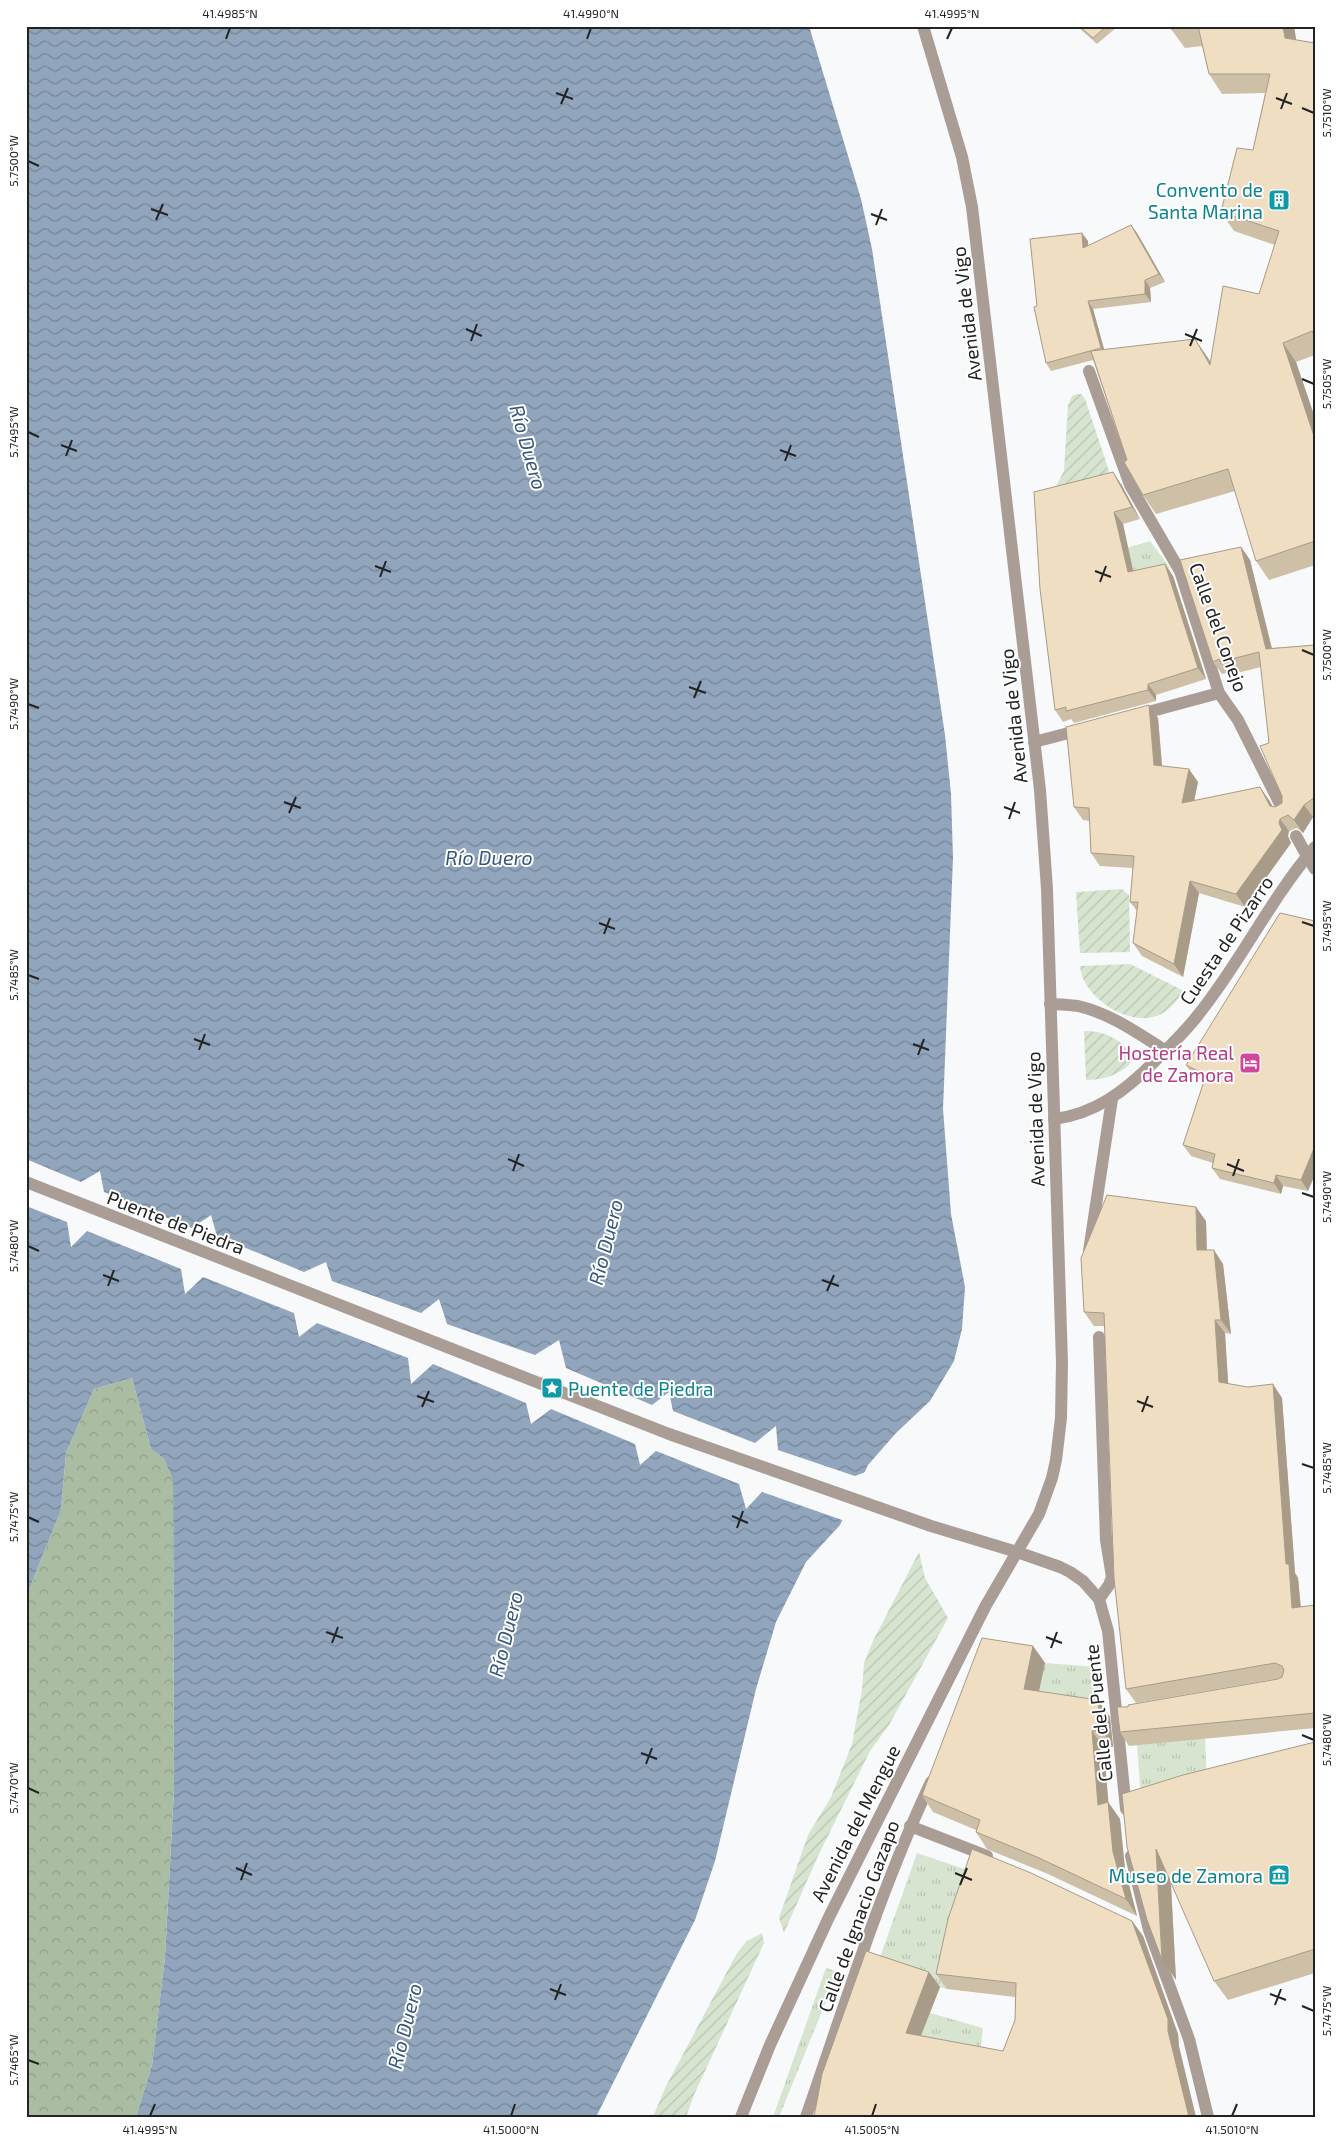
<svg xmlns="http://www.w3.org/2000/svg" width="1341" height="2143" font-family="'Exo 2',sans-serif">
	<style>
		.grass { fill: url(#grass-tufts) }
		.forest { fill: url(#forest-crowns) }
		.garden { fill: url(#garden-furrows) }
		.water { fill: url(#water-waves) }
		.pier { fill: #f7f9fa }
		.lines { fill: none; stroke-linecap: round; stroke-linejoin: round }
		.service { stroke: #aa9d95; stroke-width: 12 }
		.pedestrian { stroke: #aa9d95; stroke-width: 12 }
		.minor { stroke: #aa9d95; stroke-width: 12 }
		.tertiary { stroke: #aa9d95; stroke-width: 12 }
		.wall { fill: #cebfa7 }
		.shaded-wall { fill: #a89b88 }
		.building { fill: #f0dec2; stroke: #a89b88 }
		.ticks { fill: none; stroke: #222323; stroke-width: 2 }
		.labels { text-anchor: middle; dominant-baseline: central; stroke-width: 4; stroke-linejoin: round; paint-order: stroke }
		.culture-label { font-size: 19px; fill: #0d838f; stroke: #fff; text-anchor: end }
		.street-label { font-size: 19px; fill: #222323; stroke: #fff }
		.hotel-label { font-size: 19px; fill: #b23c85; stroke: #fff; text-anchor: end }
		.water-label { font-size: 20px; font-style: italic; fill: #35567a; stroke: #fff }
		.neatline { fill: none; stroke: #222323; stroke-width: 2 }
		.ticks-label { font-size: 12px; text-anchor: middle; fill: #222323 }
	</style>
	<defs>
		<pattern id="grass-tufts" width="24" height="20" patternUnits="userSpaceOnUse" patternTransform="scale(1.25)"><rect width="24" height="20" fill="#d7e5d0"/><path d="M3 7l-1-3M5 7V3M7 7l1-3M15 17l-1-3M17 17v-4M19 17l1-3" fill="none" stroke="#b8c4b2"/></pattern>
		<pattern id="forest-crowns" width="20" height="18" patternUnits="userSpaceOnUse" patternTransform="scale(1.25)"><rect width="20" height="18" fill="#aabca1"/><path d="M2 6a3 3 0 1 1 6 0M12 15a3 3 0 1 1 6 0" fill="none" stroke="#92a18a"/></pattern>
		<pattern id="garden-furrows" width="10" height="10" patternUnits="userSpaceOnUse" patternTransform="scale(1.25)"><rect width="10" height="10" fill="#d7e5d0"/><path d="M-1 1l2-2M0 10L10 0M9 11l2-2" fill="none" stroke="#b8c4b2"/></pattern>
		<pattern id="water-waves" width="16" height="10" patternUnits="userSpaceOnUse" patternTransform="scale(1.25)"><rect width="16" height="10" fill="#91a5bd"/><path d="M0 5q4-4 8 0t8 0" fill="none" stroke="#768699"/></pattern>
	</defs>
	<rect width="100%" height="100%" fill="#f7f9fa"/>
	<!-- grass -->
	<g class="grass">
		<polygon points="1150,541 1168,565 1182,607 1136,582 1127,548"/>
		<polygon points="1045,1663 1097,1667 1101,1715 1036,1705"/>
		<polygon points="1205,1738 1207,1779 1142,1811 1137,1745"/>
		<polygon points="917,1853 979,1874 959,1934 946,1989 877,1966"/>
		<polygon points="826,1968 838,1972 779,2117 773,2117"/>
		<polygon points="862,2007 930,2013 983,2028 979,2059 936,2052"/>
	</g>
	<!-- forest -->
	<polygon class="forest" points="132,1378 151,1449 164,1459 173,1480 174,1791 165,1957 152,2065 136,2117 26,2117 26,1597 61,1510 66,1453 94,1389"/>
	<!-- garden -->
	<g class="garden">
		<polygon points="1077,394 1081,394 1085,399 1114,486 1054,490 1064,471 1068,405 1072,396"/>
		<polygon points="1122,889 1129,895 1130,952 1080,953 1076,892"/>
		<path d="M1130,964L1184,991C1177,1000 1170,1010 1159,1015C1129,1028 1082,997 1080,966Z"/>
		<path d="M1084,1031C1104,1031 1120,1038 1132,1055L1130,1064C1117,1076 1103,1080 1086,1080Z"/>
		<polygon points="919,1552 925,1578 948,1618 889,1725 870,1751 818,1856 784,1933 779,1918 808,1835 831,1797 852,1744 862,1690 864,1663 873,1641"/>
		<polygon points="762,1933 764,1943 694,2095 686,2117 653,2117 665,2088 737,1953 747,1941"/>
	</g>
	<!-- water -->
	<polygon class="water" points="26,26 809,26 861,199 872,249 945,735 951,794 953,858 943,1109 951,1214 965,1287 962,1329 954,1361 930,1401 896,1433 868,1465 840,1525 806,1562 776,1622 756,1689 715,1861 695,1920 596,2117 136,2117 152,2065 165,1957 174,1791 173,1480 164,1459 151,1449 132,1378 94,1389 66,1453 61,1510 26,1597"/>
	<!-- pier -->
	<polygon class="pier" points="26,1159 81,1182 100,1171 104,1192 192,1228 211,1215 217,1236 304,1272 326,1262 332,1281 421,1313 439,1299 447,1324 535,1355 559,1340 566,1368 652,1405 669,1392 673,1411 755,1443 776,1426 778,1450 855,1476 868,1471 845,1521 762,1492 746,1509 739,1484 656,1451 640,1465 635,1444 551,1409 531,1424 526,1403 433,1364 411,1384 408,1358 317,1323 299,1337 294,1313 203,1277 185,1294 181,1269 87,1231 71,1247 67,1222 26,1206"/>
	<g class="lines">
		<!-- service -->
		<polyline class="service" points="1307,856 1315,869"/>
		<!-- pedestrian -->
		<g class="pedestrian">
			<polyline points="1296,836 1307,856"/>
			<polyline points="26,1182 669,1434 931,1526 1017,1552"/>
		</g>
		<!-- minor -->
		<g class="minor">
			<polyline points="1089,371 1130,485 1180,571 1219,693 1238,720 1284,812"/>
			<polyline points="1137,715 1219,693"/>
			<polyline points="1034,742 1084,729"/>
			<path d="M1050,1004C1059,1004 1069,1005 1078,1006C1110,1013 1139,1034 1166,1051"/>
			<path d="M1054,1119C1095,1114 1125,1091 1154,1062C1169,1047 1185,1032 1198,1015C1241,962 1270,899 1315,847"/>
			<polyline points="1089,1251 1112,1099"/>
			<polyline points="1017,1552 1060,1567 1070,1572 1083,1581 1099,1599 1108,1631 1126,1809"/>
			<polyline points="1099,1599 1109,1585 1112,1577 1106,1540 1099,1337"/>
			<polyline points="910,1826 987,1856"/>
			<polyline points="1131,1856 1149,1930 1189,2039 1208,2117"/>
			<path d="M806,2117C845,2005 880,1890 931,1782"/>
		</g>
		<!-- tertiary -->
		<polyline class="tertiary" points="741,2117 770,2045 829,1917 985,1607 1039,1514 1052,1478 1056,1460 1061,1418 1062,1363 1047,889 1040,790 972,207 962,157 923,26"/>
	</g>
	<!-- wall -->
	<g class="wall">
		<polygon points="1077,26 1118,26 1097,44"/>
		<polygon points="1171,26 1294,26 1296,40 1315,43 1315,355 1296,362 1315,418 1315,565 1269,580 1256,561 1235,491 1156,514 1143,495 1127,460 1093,360 1051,371 1046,363 1037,306 1088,241 1088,246 1131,225 1137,233 1165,282 1150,288 1151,302 1093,309 1104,350 1208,358 1210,362 1259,294 1275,245 1234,231 1221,212 1253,150 1265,93 1222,94 1209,74 1202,46 1185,48 1171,29"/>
		<polygon points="1121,484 1140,519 1123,524 1133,571 1173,576 1206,679 1156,695 1156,701 1074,723 1071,719 1063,722 1055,710"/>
		<polygon points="1241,547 1250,560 1272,648 1315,645 1315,816 1313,817 1303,833 1297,828 1289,831 1288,836 1291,843 1245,907 1199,893 1183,977 1142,956 1133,943 1137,911 1130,902 1133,868 1100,866 1091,853 1090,821 1083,820 1074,807 1158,718 1162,766 1198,782 1194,801 1269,800 1272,806 1275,807 1282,803 1282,796 1269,743 1261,667 1229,675 1228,673 1222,674 1213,662"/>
		<polygon points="1280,913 1308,1191 1283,1186 1281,1194 1220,1179 1212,1168 1213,1163 1191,1156 1183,1145 1204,1081 1193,1076 1186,1065"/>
		<polygon points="1206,1221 1207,1250 1223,1264 1231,1334 1225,1333 1228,1384 1282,1398 1295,1573 1298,1578 1301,1607 1315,1605 1315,1728 1129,1746 1120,1732 1128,1707 1278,1679 1281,1678 1136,1703 1126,1689 1105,1326 1094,1326 1084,1312"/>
		<polygon points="1033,1646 1045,1663 1039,1691 1110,1717 1113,1747 1104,1748 1108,1802 1120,1819 1125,1869 1137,1916 1048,1874 987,1849 976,1832 976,1830 933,1812 922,1795"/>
		<polygon points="1315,1742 1315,1973 1228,2000 1214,1981 1171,1882 1176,1980 1127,1847"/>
		<polygon points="1132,1921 1143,1936 1178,2034 1179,2046 814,2117 929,1972 940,1987 921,2036 1003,2051 1015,2020 1015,1997 947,1989 936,1974"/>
	</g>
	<!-- shaded-wall -->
	<g class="shaded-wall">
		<polygon points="1283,26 1294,26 1299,58 1285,38"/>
		<polygon points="1131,225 1137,233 1165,282 1159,274"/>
		<polygon points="1082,233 1088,241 1089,256 1083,248"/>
		<polygon points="1145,280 1150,288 1151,302 1145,294"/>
		<polygon points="1088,301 1093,309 1106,356 1101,348"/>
		<polygon points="1195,339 1208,358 1223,385 1210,365"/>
		<polygon points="1283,343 1296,362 1315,418 1315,439"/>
		<polygon points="1113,472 1121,484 1140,519 1132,507"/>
		<polygon points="1114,512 1123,524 1136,584 1128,572"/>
		<polygon points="1241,547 1250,560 1275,662 1266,649"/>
		<polygon points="1165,564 1173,576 1206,679 1198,668"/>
		<polygon points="1148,684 1156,695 1156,701 1148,690"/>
		<polygon points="1149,705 1158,718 1163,778 1154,765"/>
		<polygon points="1189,769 1198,782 1191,816 1182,803"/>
		<polygon points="1260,787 1269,800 1279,818 1270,806"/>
		<polygon points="1304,805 1313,817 1303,833 1294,820"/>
		<polygon points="1280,819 1289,831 1288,836 1291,843 1245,907 1236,894 1279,823"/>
		<polygon points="1190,881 1199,893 1183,977 1174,964"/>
		<polygon points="1315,1146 1315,1175 1308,1191 1301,1180"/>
		<polygon points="1276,1175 1283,1186 1281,1194 1274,1183"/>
		<polygon points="1196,1207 1206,1221 1207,1264 1197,1250"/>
		<polygon points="1214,1250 1223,1264 1231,1334 1221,1320"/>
		<polygon points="1215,1320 1225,1333 1229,1396 1219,1382"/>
		<polygon points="1273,1384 1282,1398 1295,1573 1298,1578 1302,1622 1292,1608 1286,1564"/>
		<polygon points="1033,1646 1045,1663 1036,1705 1024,1689"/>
		<polygon points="1098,1700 1110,1717 1113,1747 1101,1730"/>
		<polygon points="1092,1731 1104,1748 1110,1822 1098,1805"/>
		<polygon points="1108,1802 1120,1819 1125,1869 1137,1916 1126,1899 1113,1852"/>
		<polygon points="1156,1849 1170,1869 1176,1980 1162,1960"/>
		<polygon points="1132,1921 1143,1936 1178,2034 1179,2046 1196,2117 1189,2117"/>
		<polygon points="929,1972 940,1987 916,2048 906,2033"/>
	</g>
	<!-- building -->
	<g class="building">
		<polygon points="1079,26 1107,26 1093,38"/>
		<polygon points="1171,26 1197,26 1171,29"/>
		<polygon points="1198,26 1283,26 1285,38 1315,43 1315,337 1312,331 1283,343 1315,439 1315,541 1256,561 1228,469 1143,495 1124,462 1127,460 1091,351 1195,339 1210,365 1223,286 1259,294 1279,231 1221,212 1237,148 1253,150 1270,74 1209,74"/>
		<polygon points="1131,225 1159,274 1145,280 1145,294 1088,301 1101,348 1046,363 1034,307 1037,306 1030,239 1082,233 1083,248"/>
		<polygon points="1113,472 1132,507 1114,512 1128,572 1165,564 1198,668 1148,684 1148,690 1066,711 1066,707 1055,710 1040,589 1034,492"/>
		<polygon points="1241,547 1266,649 1315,645 1315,797 1304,805 1294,820 1288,815 1280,819 1279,823 1282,830 1236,894 1190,881 1174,964 1133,943 1138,902 1130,902 1134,856 1091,853 1089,808 1074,807 1066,727 1149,705 1154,765 1189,769 1182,803 1260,787 1270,806 1275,807 1282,803 1282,796 1260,746 1269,743 1259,652 1220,662 1219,659 1213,662 1180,560"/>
		<polygon points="1280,913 1315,921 1315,1146 1301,1180 1276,1175 1274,1183 1212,1168 1215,1154 1183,1145 1206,1075 1186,1065"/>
		<polygon points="1107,1195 1196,1207 1197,1250 1214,1250 1221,1320 1215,1320 1219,1382 1248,1387 1273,1384 1286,1564 1289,1564 1292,1608 1315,1605 1315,1713 1120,1732 1117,1707 1128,1707 1128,1705 1278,1679 1282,1677 1284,1670 1282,1666 1275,1663 1126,1689 1114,1578 1104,1313 1084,1312 1081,1258"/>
		<polygon points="982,1638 1033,1646 1024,1689 1098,1700 1101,1730 1092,1731 1098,1805 1108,1802 1113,1852 1126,1899 1037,1857 976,1832 980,1820 922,1795"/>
		<polygon points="1315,1742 1315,1949 1214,1981 1156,1849 1162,1960 1147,1920 1127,1847 1122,1794 1183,1775"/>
		<polygon points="972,1849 1031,1873 1132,1921 1168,2019 1168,2031 1189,2117 814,2117 822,2074 866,1951 929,1972 906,2033 1003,2051 1015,2020 1016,1983 936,1974 948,1919"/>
	</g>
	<!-- ticks -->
	<path class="ticks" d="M226,39L230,28M587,39L591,28M947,39L952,28M556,93L573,99M1276,98L1292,104M561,104L568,88M1302,108L1314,113M1281,109L1287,93M28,161L39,166M151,209L168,215M871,214L887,220M156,220L163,204M876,225L882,209M466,329L482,336M1185,334L1202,341M471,341L477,324M1190,346L1197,329M1302,379L1314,384M28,432L39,437M61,445L77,451M780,450L796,456M66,456L72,440M785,461L791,445M375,566L391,572M1095,571L1111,577M380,577L386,561M1100,582L1106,566M1302,650L1314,655M689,687L706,693M694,698L701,681M28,704L39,708M284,802L301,808M1004,807L1020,813M289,813L296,797M1009,819L1015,802M1302,922L1314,926M599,923L615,929M604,934L610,918M28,975L39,979M194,1039L210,1045M913,1044L929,1050M199,1050L205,1034M918,1055L924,1039M508,1159L524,1166M1227,1164L1244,1171M513,1171L519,1154M1233,1176L1239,1159M1302,1193L1314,1197M28,1246L39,1251M103,1275L119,1281M822,1280L839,1286M108,1286L114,1270M827,1291L834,1275M417,1396L434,1402M1137,1401L1153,1407M422,1407L429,1391M1142,1412L1148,1396M1302,1464L1314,1468M732,1516L748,1523M28,1517L39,1522M737,1528L743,1511M326,1632L343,1638M1046,1637L1062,1643M332,1643L338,1627M1051,1648L1057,1632M1302,1735L1314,1740M641,1753L657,1759M646,1764L652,1748M28,1788L39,1793M236,1868L252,1875M955,1873L972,1880M241,1880L247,1863M960,1885L967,1868M550,1989L566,1995M1270,1994L1286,2000M555,2000L561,1984M1275,2005L1281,1989M1302,2006L1314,2011M28,2060L39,2064M150,2116L155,2104M511,2116L515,2104M872,2116L876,2104M1232,2116L1237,2104"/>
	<!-- icons -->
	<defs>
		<g id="building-square" transform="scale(1.125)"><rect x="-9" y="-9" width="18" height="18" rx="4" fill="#0f9aa8" stroke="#fff"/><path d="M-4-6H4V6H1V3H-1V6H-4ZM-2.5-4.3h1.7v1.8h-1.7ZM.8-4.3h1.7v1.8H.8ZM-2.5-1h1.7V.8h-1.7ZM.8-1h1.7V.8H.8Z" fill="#fff"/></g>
		<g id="hotel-square" transform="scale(1.125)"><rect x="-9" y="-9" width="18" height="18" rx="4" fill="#d1479c" stroke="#fff"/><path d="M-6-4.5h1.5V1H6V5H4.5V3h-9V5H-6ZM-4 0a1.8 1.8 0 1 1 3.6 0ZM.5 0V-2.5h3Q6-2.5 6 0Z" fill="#fff"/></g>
		<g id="sight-square" transform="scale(1.125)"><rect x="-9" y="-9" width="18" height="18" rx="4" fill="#0f9aa8" stroke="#fff"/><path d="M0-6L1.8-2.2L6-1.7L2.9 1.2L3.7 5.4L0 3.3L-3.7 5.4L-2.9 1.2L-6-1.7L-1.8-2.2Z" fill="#fff"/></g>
		<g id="museum-square" transform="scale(1.125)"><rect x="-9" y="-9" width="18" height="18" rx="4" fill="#0f9aa8" stroke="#fff"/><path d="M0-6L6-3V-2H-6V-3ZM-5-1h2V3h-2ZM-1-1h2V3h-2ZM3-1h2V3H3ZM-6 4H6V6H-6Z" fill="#fff"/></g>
	</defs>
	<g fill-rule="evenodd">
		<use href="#building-square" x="1279" y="200"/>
		<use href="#hotel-square" x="1250" y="1063"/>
		<use href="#sight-square" x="552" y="1388"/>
		<use href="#museum-square" x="1279" y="1875"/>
	</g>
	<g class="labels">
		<!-- culture labels -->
		<g class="culture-label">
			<text x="1263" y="189">Convento de<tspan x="1263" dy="22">Santa Marina</tspan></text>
			<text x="568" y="1388" text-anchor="start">Puente de Piedra</text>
			<text x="1263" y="1875">Museo de Zamora</text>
		</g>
		<!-- street labels -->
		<g class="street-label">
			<text transform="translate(966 314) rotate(-97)">Avenida de Vigo</text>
			<text transform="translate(1219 627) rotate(70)">Calle del Conejo</text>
			<text transform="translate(1013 716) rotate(-96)">Avenida de Vigo</text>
			<text transform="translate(1226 940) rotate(-56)">Cuesta de Pizarro</text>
			<text transform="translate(1035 1119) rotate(-92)">Avenida de Vigo</text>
			<text transform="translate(176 1222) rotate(21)">Puente de Piedra</text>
			<text transform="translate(1098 1713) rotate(-96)">Calle del Puente</text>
			<text transform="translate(855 1823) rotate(-63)">Avenida del Mengue</text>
			<text transform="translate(858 1916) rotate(-70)">Calle de Ignacio Gazapo</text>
		</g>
		<!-- hotel labels -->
		<g class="hotel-label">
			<text x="1234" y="1052">Hostería Real<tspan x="1234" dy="22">de Zamora</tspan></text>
		</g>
		<!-- water labels -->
		<g class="water-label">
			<text transform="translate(529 447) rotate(74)">Río Duero</text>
			<text x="489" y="857">Río Duero</text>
			<text transform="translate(605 1242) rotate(-76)">Río Duero</text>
			<text transform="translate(505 1634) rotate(-76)">Río Duero</text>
			<text transform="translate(404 2026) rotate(-76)">Río Duero</text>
		</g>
	</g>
	<!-- border -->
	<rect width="1341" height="2143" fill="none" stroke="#ffffff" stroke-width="55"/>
	<rect x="28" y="28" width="1286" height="2088" class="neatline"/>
	<g class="ticks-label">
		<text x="230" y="18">41.4985°N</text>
		<text x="591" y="18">41.4990°N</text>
		<text x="952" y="18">41.4995°N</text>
		<text transform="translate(1327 113) rotate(-90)" y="4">5.7510°W</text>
		<text transform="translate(14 161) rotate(-90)" y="4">5.7500°W</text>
		<text transform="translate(1327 384) rotate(-90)" y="4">5.7505°W</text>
		<text transform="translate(14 432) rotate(-90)" y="4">5.7495°W</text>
		<text transform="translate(1327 655) rotate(-90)" y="4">5.7500°W</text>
		<text transform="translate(14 704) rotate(-90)" y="4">5.7490°W</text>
		<text transform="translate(1327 926) rotate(-90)" y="4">5.7495°W</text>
		<text transform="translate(14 975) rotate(-90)" y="4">5.7485°W</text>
		<text transform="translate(1327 1197) rotate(-90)" y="4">5.7490°W</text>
		<text transform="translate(14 1246) rotate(-90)" y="4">5.7480°W</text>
		<text transform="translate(1327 1468) rotate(-90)" y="4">5.7485°W</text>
		<text transform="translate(14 1517) rotate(-90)" y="4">5.7475°W</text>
		<text transform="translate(1327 1740) rotate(-90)" y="4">5.7480°W</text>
		<text transform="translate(14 1788) rotate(-90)" y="4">5.7470°W</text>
		<text transform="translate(1327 2011) rotate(-90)" y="4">5.7475°W</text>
		<text transform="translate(14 2060) rotate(-90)" y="4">5.7465°W</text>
		<text x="150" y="2134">41.4995°N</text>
		<text x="511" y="2134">41.5000°N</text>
		<text x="872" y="2134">41.5005°N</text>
		<text x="1232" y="2134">41.5010°N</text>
	</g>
</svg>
